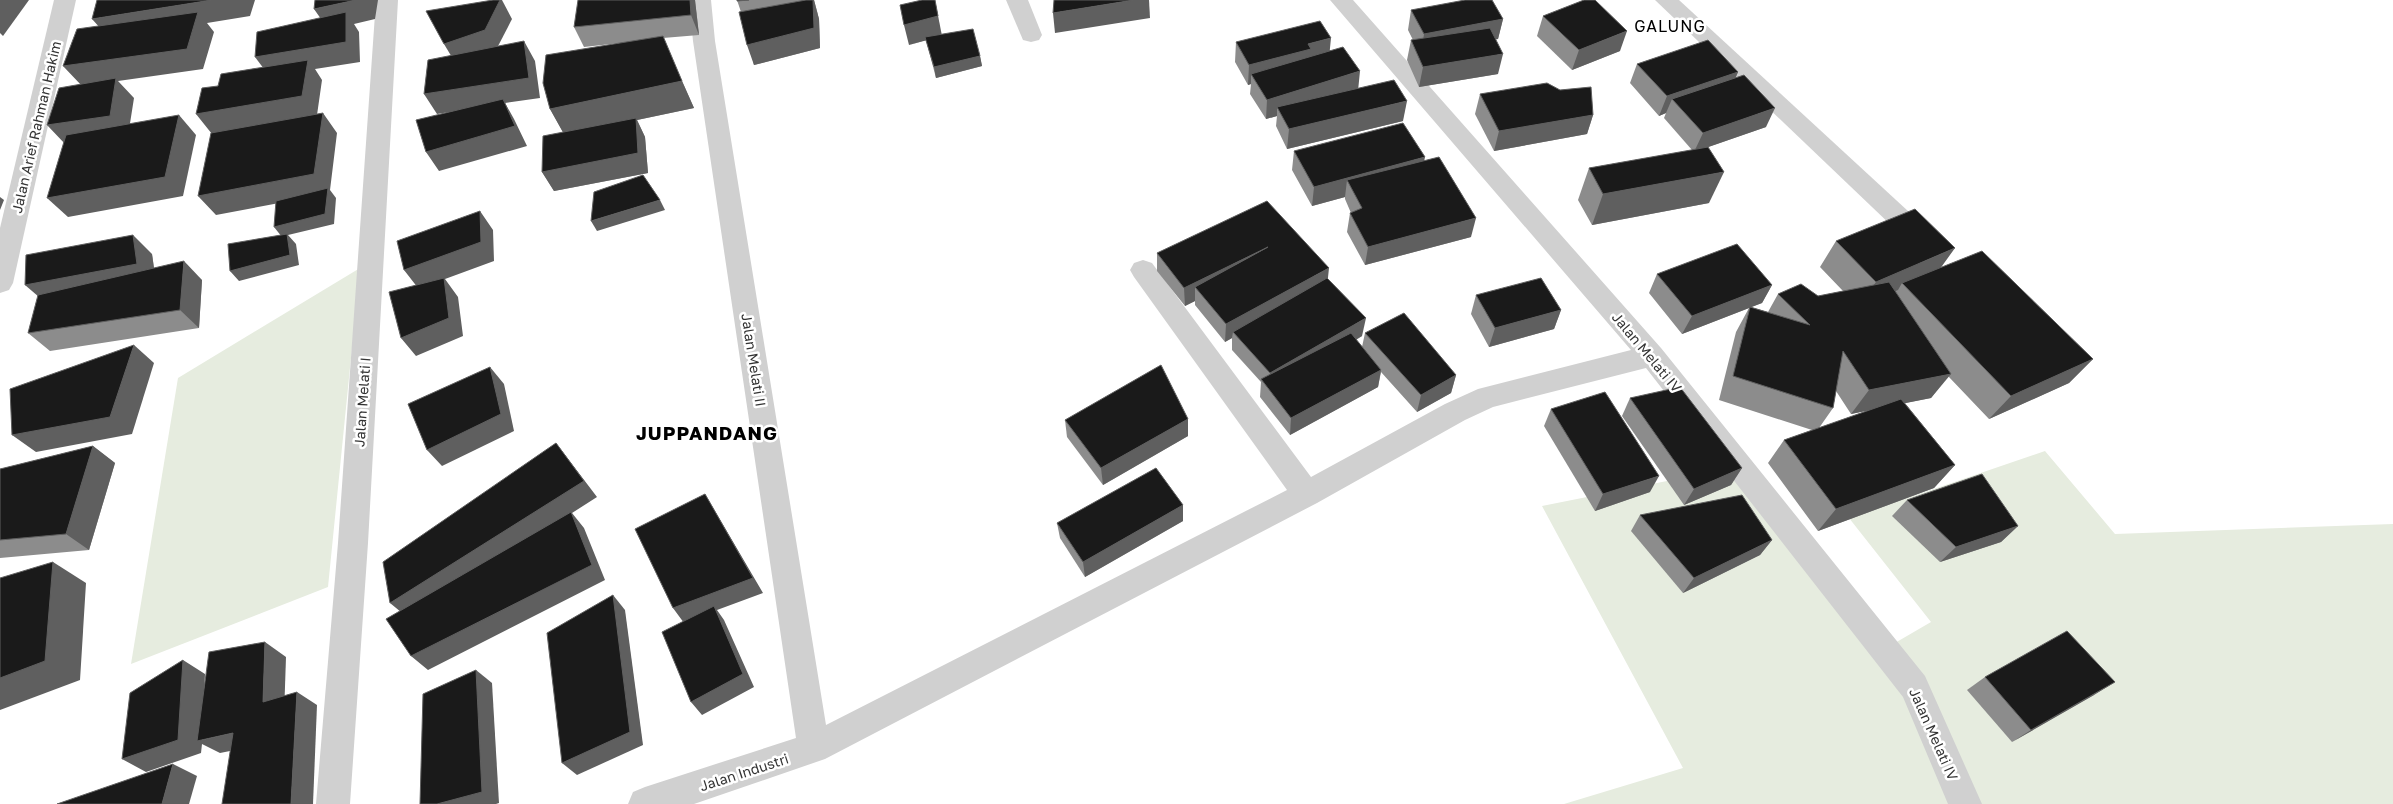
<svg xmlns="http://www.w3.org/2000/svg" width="2393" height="804" font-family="'Golos Text',sans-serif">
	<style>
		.green { fill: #e6ecdf }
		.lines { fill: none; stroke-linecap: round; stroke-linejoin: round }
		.street { fill: #d0d0d0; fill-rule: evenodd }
		.wall { fill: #8c8c8c; fill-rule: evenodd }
		.shaded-wall { fill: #5f5f5f }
		.building { fill: #1a1a1a; stroke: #5f5f5f }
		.labels { text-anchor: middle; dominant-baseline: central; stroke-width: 5; stroke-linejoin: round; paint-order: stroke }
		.street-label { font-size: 14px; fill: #333; stroke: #fff }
		.quarter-label { font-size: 16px; letter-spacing: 1px; fill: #000; stroke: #fff }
		.district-label { font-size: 19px; font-weight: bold; letter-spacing: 1px; fill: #000; stroke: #fff }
	</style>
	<rect width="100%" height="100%" fill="#fff"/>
	<!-- green -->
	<g class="green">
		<polygon points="360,268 328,587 131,664 178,378"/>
		<polygon points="2045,451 2115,534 2393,524 2393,804 1564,804 1683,768 1542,506 1747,465 1876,654 1931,622 1849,518"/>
	</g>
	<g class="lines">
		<!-- street -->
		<g class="street">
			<polygon points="54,0 76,0 13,283 9,290 0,293 0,228"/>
			<polygon points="376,0 398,0 368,543 350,804 316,804 338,543"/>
			<polygon points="689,0 711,0 715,41 826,725 1287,490 1134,277 1130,270 1134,263 1143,260 1152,263 1311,477 1445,404 1478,389 1631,350 1330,0 1353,0 1661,348 1925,676 1982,804 1948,804 1903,697 1646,368 1493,407 1465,420 1317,503 825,759 694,804 628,804 633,792 645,787 796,738 693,41"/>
			<polygon points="1006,0 1028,0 1042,35 1039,40 1031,42 1023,40"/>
			<polygon points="1655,0 1679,0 1934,235 1938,242 1934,249 1925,252 1916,249"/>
		</g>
	</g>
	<!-- wall -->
	<g class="wall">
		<polygon points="695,0 699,35 663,38 694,108 637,120 645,137 648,173 554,191 542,172 563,132 550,109 620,43 584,47 574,27"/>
		<polygon points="737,0 814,0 819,19 820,48 754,65 741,12"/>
		<polygon points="1411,10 1503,19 1498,39 1496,39 1498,74 1419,87 1407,60 1411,40 1413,40 1408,30"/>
		<polygon points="1543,16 1620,51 1572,70 1537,36"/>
		<polygon points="942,34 980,56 982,66 936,78 926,40 909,45"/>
		<polygon points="1236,42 1330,50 1358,88 1403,121 1287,149 1276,126 1277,116 1266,119 1250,94 1251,84 1248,85 1235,62"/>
		<polygon points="1637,64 1738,72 1736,77 1766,127 1708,147 1709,203 1592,225 1578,200 1589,168 1692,150 1664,118 1666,113 1659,116 1630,83"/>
		<polygon points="1480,94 1593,115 1587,134 1494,151 1475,114"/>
		<polygon points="1294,151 1424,161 1471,237 1365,265 1347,232 1350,213 1351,213 1345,199 1345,197 1312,206 1292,170"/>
		<path d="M1836,241L1941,268L2093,359L2069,383L1989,419L1948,376L1931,398L1905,403L1955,465L1934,488L1818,531L1768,463L1784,440L1812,430L1719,400L1736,332L1749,308L1682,334L1649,293L1657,274L1772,285L1762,303L1751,307L1768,312L1778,294L1818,296L1843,291L1820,267ZM1836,391L1851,414L1869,410L1819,428L1833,408Z"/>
		<polygon points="1157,253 1328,279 1362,336 1356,340 1362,347 1365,333 1456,375 1451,393 1417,412 1381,372 1378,387 1290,435 1260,397 1261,382 1232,350 1232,338 1225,342 1195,305 1195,301 1185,306 1157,271"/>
		<polygon points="152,254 154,268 202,280 199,328 50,351 28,333"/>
		<polygon points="1476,295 1561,310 1554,329 1489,347 1471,314"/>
		<polygon points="1630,398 1742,468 1731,485 1684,505 1622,416"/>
		<polygon points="1551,409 1650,492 1595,511 1544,426"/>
		<polygon points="1188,419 1188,436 1103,485 1067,437 1065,420"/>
		<polygon points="93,446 115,463 89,550 0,558 0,469"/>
		<polygon points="1907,500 2018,526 2001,542 1940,562 1892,516"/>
		<polygon points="1183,505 1183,521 1085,577 1060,538 1057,523"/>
		<polygon points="1640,515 1772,540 1760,555 1683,593 1631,531"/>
		<polygon points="1985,677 2094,695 2012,742 1967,690"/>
	</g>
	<!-- shaded-wall -->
	<g class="shaded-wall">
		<polygon points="0,0 29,0 3,36 0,33"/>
		<polygon points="212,0 255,0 250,16 207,23 214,32 203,69 118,81 134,98 128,136 66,145 47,125 82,86 63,66 110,39 92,19"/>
		<polygon points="356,0 378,0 375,19 354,24 359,32 360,62 315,69 322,80 317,115 212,134 196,114 270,77 255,57 328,29 314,9"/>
		<polygon points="500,0 502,0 512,19 496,50 456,64 444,44"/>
		<polygon points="690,0 695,0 699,35 691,15"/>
		<polygon points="813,0 814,0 819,19 820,48 754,65 747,45"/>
		<polygon points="935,0 942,36 909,45 904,25"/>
		<polygon points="1134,0 1149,0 1150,18 1055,33 1053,13"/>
		<polygon points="1503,19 1498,39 1421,54 1424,34"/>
		<polygon points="1627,31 1620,51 1572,70 1579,50"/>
		<polygon points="1331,38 1329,58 1251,74 1251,84 1248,85 1249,65 1308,44"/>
		<polygon points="524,41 535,61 540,98 505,103 514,119 527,146 439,171 426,152 505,103 437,114 424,94"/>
		<polygon points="1503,54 1498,74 1419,87 1423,67"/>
		<polygon points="980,56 982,66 936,78 934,67"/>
		<polygon points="1360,71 1358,91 1277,107 1277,116 1266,119 1267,100"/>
		<polygon points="1738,72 1729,92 1672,99 1666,113 1659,116 1667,96"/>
		<polygon points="682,81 694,108 637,120 645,137 648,173 554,191 542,172 565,136 550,109"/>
		<polygon points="1407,101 1403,121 1287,149 1289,129"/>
		<polygon points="1775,108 1766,127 1694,152 1703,133"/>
		<polygon points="323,113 337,133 330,190 336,198 334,224 288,235 296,244 299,265 239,281 230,271 282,237 274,227 327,194 216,215 198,196"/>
		<polygon points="179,115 196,135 183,196 68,217 47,198"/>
		<polygon points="1593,115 1587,134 1494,151 1499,131"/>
		<polygon points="1425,157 1421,177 1347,180 1345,197 1312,206 1314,187"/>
		<polygon points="1724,172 1709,203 1592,225 1603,194"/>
		<polygon points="0,197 4,200 0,210"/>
		<polygon points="660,200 665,210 597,231 591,221"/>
		<polygon points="480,211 493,230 494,261 445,279 458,297 463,336 416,356 401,338 418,288 404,270"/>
		<polygon points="1476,218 1471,237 1365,265 1368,247"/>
		<polygon points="133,235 152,254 156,283 46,303 25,285"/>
		<polygon points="1268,247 1195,287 1195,301 1185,306 1184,288"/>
		<polygon points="1955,248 1937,273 1902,283 1898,290 1858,307 1876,282"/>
		<polygon points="184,261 202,280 199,328 180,310"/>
		<polygon points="1329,268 1327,287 1233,332 1232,338 1225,342 1226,324"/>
		<polygon points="1772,285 1762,303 1682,334 1692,316"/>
		<polygon points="1561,310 1554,329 1489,347 1495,328"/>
		<polygon points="1366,318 1362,336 1270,390 1269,390 1270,373"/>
		<polygon points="134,345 154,363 132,434 36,452 12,435"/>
		<polygon points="2093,359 2069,383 1989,419 2011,396"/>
		<polygon points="490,367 504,384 514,431 442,466 427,450"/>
		<polygon points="1381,370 1378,387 1290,435 1291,418"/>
		<polygon points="1951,374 1931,398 1851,414 1869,390"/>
		<polygon points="1456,375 1451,393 1417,412 1421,395"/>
		<polygon points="1188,419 1188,436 1103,485 1101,468"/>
		<polygon points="556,443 597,497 572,513 584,528 605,580 428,670 411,656 407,617 390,603"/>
		<polygon points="93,446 115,463 89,550 66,534"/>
		<polygon points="1955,465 1934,488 1818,531 1836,509"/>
		<polygon points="1742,468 1731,485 1684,505 1694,489"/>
		<polygon points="1659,476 1650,492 1595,511 1603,494"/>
		<polygon points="705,494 763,593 717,610 724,620 754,687 702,715 691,702 684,623 673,608"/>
		<polygon points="1183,505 1183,521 1085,577 1083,562"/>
		<polygon points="2018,526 2001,542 1940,562 1956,547"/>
		<polygon points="1772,540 1760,555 1683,593 1694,578"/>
		<polygon points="53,562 86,583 80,680 0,710 0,678"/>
		<polygon points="613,595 625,610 643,745 577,775 562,763"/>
		<polygon points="265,642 286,657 284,716 263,702"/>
		<polygon points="183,660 205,674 202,740 233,733 255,746 220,753 202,744 201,753 146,772 122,759"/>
		<polygon points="476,670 492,683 499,803 496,804 437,804"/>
		<polygon points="2115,682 2094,695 2012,742 2031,730"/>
		<polygon points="297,692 317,705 313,804 291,804"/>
		<polygon points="173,764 197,776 189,804 162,804"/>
	</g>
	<!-- building -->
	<g class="building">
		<polygon points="97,0 212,0 92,19"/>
		<polygon points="315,0 356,0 314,9"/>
		<polygon points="493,0 500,0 485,30 444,44 426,11"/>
		<polygon points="578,0 690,0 691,15 574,27"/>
		<polygon points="737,0 749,0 737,1"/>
		<polygon points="806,0 813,0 814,28 747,45 739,12"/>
		<polygon points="922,0 935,0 938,16 904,25 900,5"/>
		<polygon points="1054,0 1134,0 1053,13"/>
		<polygon points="1465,0 1492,0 1503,19 1424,34 1411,10"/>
		<polygon points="1584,0 1595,0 1627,31 1579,50 1543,16"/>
		<polygon points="198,12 187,49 63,66 77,29"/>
		<polygon points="346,12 346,42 255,57 257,32"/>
		<polygon points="1320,21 1331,38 1308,44 1311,49 1249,65 1236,42"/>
		<polygon points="1490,28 1503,54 1423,67 1411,40"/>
		<polygon points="973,29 980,56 934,67 925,37"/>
		<polygon points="663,36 682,81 550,109 543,83 546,55"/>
		<polygon points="1708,40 1738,72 1667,96 1637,64"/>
		<polygon points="524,41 529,78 424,94 428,60"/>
		<polygon points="1343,47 1360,71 1267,100 1251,74"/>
		<polygon points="308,60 302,96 196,114 202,88 218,86 221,74"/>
		<polygon points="1744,75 1775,108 1703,133 1672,99"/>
		<polygon points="116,78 110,116 47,125 59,88"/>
		<polygon points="1394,80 1407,101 1289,129 1277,107"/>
		<polygon points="1547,83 1560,90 1591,87 1593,115 1499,131 1480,94"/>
		<polygon points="503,99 515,126 426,152 416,120"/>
		<polygon points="323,113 314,174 198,196 211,133"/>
		<polygon points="179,115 165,177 47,198 66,135"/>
		<polygon points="636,118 638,153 542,172 543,136"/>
		<polygon points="1403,123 1425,157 1314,187 1294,151"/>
		<polygon points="1708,147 1724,172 1603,194 1589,168"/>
		<polygon points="1439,157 1476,218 1368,247 1350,213 1362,208 1347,180"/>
		<polygon points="643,175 660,200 591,221 594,192"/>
		<polygon points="328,188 325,214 274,227 276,201"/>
		<polygon points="1267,201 1329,268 1226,324 1195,287 1268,247 1184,288 1157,253"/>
		<polygon points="1915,209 1955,248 1876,282 1836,241"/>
		<polygon points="480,211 481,242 404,270 397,241"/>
		<polygon points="287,234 290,255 230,271 228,244"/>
		<polygon points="133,235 137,264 25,285 26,255"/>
		<polygon points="1737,244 1772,285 1692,316 1657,274"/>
		<polygon points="1982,251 2093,359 2011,396 1902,283"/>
		<polygon points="184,261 180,310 28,333 38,295"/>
		<polygon points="444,278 449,318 401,338 389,292"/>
		<polygon points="1327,278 1366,318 1270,373 1233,332"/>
		<polygon points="1541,278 1561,310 1495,328 1476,295"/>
		<polygon points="1889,282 1951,374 1869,390 1843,351 1833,408 1733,376 1750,307 1810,325 1778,294 1801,284 1818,296"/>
		<polygon points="1404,313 1456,375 1421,395 1365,333"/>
		<polygon points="1351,333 1381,370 1291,418 1261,379"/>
		<polygon points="134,345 110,417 12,435 10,389"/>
		<polygon points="1161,365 1188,419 1101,468 1065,420"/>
		<polygon points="490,367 501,414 427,450 408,404"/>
		<polygon points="1680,387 1742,468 1694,489 1630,398"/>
		<polygon points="1605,392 1659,476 1603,494 1551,409"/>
		<polygon points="1901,399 1955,465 1836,509 1784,440"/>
		<polygon points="556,443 584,481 390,603 383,562"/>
		<polygon points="93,446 66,534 0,540 0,469"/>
		<polygon points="1156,468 1183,505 1083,562 1057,523"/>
		<polygon points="1982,474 2018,526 1956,547 1907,500"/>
		<polygon points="705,494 753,578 673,608 635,529"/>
		<polygon points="1742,495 1772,540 1694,578 1640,515"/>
		<polygon points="571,512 592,565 411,656 386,619"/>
		<polygon points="53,562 45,661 0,678 0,578"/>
		<polygon points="613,595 630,732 562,763 547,633"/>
		<polygon points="714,606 743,674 691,702 662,632"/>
		<polygon points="2067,631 2115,682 2031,730 1985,677"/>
		<polygon points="265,642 263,702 297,692 291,804 222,804 233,733 197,741 209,652"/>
		<polygon points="183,660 178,740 122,759 130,693"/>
		<polygon points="476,670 482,792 437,804 420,804 423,694"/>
		<polygon points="173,764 162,804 57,804"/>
	</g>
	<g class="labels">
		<!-- street labels -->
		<g class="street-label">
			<text transform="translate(36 127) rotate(-77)">Jalan Arief Rahman Hakim</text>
			<text transform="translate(1647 352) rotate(50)">Jalan Melati IV</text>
			<text transform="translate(754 360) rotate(81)">Jalan Melati II</text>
			<text transform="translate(362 402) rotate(-86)">Jalan Melati I</text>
			<text transform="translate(1934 734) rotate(66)">Jalan Melati IV</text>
			<text transform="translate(744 772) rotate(-18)">Jalan Industri</text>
		</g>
		<!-- quarter labels -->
		<g class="quarter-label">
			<text x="1670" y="26">GALUNG</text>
		</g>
		<!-- district labels -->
		<g class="district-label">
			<text x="707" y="432">JUPPANDANG</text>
		</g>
	</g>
</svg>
